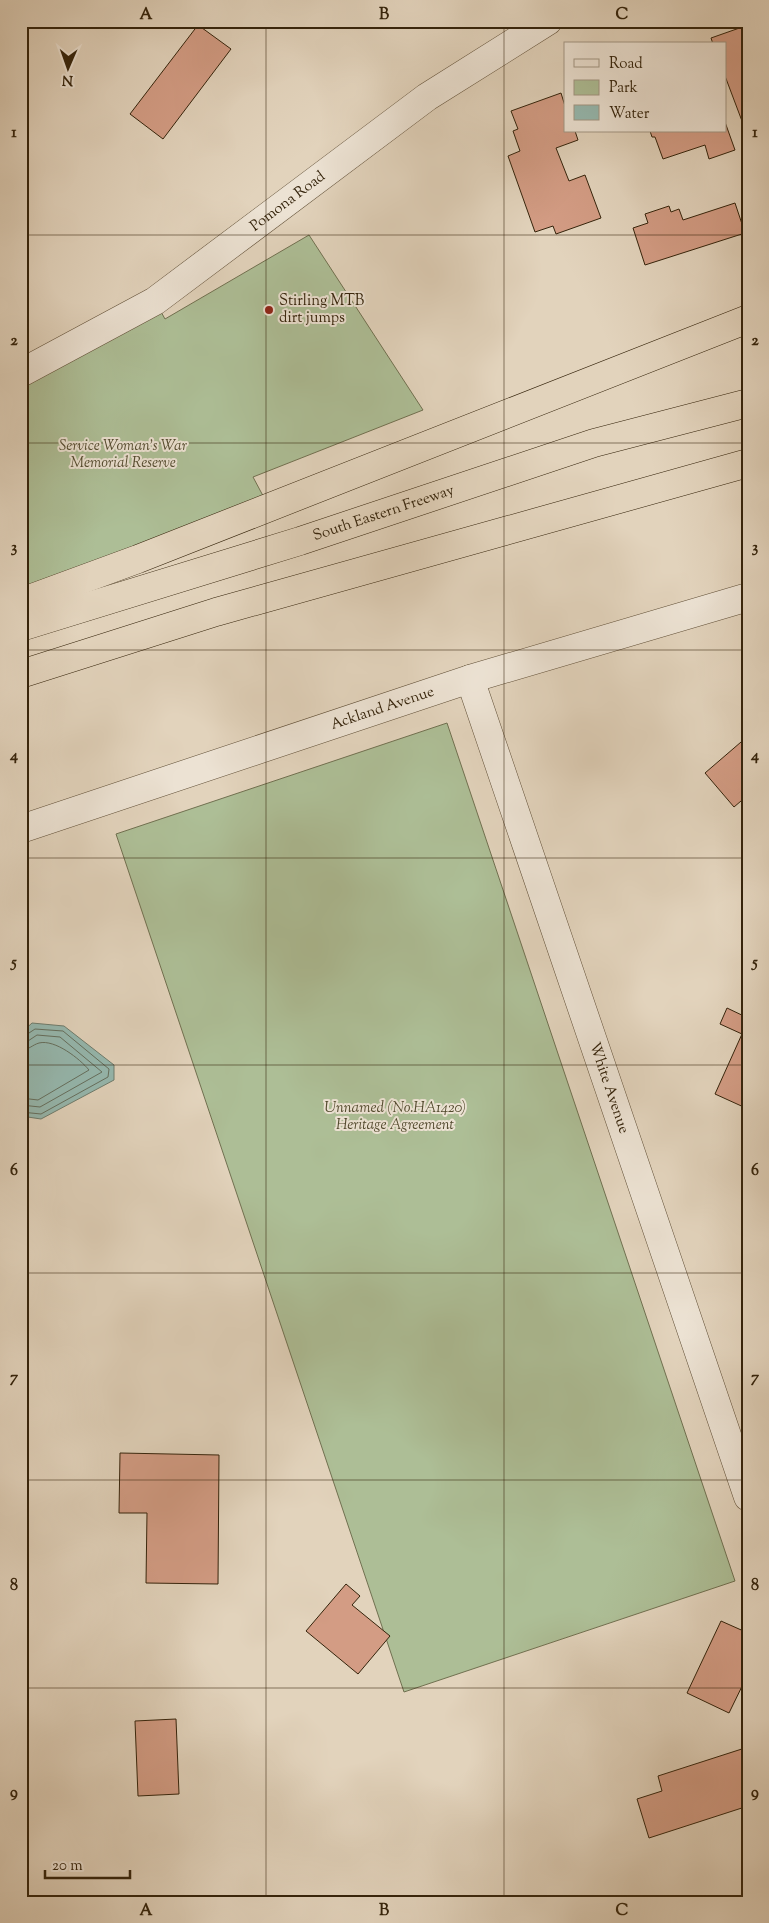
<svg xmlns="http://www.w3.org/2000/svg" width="769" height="1923" font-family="'Sorts Mill Goudy',serif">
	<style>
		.green { fill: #adbe96; stroke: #707050 }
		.water { fill: #95b8af; stroke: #6e7c6d }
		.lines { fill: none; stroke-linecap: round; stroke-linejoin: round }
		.shore { stroke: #646e5d; stroke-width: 1 }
		.building { fill: #d39c84; stroke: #34230b }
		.minor-casing { stroke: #604f37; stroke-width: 29 }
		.highway-casing { stroke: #34230b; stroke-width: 29 }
		.minor { stroke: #ece2d3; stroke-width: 28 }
		.highway { stroke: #e2d3bc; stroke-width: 28 }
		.grid { fill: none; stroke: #34230b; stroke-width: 1; stroke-opacity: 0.55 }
		.poi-dot { fill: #8f2418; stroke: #ece2d3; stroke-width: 2 }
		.labels { text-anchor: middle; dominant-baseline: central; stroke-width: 4; stroke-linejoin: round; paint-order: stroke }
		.street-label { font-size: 15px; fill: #34230b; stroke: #ece2d3 }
		.poi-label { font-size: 15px; fill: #34230b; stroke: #ece2d3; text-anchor: start }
		.park-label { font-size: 15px; font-style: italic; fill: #524a2e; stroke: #ece2d3 }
		.neatline { fill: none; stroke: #34230b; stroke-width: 2 }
		.grid-label { font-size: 16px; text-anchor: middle; font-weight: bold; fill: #34230b }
	</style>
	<rect width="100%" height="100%" fill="#e2d3bc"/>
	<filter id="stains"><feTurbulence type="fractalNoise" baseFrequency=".004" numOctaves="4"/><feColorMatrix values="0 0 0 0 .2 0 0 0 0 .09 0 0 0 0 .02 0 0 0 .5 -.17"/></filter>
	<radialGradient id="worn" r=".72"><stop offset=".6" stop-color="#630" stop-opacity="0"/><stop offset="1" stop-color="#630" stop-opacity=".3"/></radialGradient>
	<!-- green -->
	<g class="green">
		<polygon points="309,235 423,410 253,477 269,507 21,602 21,373 155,301 165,319"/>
		<polygon points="447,723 735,1581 404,1692 116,834"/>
		<polygon points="680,1896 723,1900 723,1902 679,1902"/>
	</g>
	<!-- water -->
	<polygon class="water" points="32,1023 64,1026 114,1065 114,1080 41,1119 21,1116 21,1033"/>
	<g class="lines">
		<!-- shore -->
		<g class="shore">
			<polyline points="21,1036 26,1035 35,1029 63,1031 109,1069 108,1077 41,1114 21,1112"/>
			<polyline points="21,1042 28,1041 37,1035 60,1037 102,1072 40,1107 21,1105"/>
			<path d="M21,1050C29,1050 32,1045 39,1043C55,1039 80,1059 89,1070L38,1100L21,1098"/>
		</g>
	</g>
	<!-- building -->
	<g class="building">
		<polygon points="37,21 53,21 51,26"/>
		<polygon points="198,25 231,49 163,139 130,114"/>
		<polygon points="748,25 748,137 725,76 725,44 713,44 711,38"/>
		<polygon points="561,93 565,106 565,131 575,131 578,140 556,148 569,181 585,175 601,218 556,234 553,226 535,232 508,156 520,151 513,131 518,129 511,111"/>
		<polygon points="725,122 735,150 709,159 705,145 663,159 655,137 652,137 650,131 725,131"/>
		<polygon points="735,203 745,233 645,265 633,228 648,223 645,214 669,206 671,212 679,209 683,220"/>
		<polygon points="748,736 748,795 734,807 705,773"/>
		<polygon points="727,1008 748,1018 748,1109 715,1094 742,1034 720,1024"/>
		<polygon points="120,1453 219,1455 218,1584 146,1583 147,1513 119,1513"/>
		<polygon points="346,1584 360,1596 352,1605 390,1636 358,1674 306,1631"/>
		<polygon points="721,1621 748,1633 748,1650 742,1662 748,1665 748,1674 729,1713 687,1693"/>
		<polygon points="176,1719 179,1794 138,1796 135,1721"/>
		<polygon points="748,1747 748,1806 649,1838 637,1799 662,1791 658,1776"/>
	</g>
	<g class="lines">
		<!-- minor casing -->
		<g class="minor-casing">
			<g id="minor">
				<path id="s1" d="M21,373L155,301L427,97L548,21"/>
				<path id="s2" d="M470,679L748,1497"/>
				<path id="s3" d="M21,829L470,679L748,597"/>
			</g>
		</g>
		<!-- highway casing -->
		<g class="highway-casing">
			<g id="highway">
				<polyline points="21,602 138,559 748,319"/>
				<path id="s4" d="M21,627L300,541L594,443L748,403"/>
				<polyline points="21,674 216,612 748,463"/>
			</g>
		</g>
		<!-- minor -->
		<use href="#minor" class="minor"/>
		<!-- highway -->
		<use href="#highway" class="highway"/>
	</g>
	<!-- grid -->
	<path class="grid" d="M266,21V1902M504,21V1902M21,235H748M21,443H748M21,650H748M21,858H748M21,1065H748M21,1273H748M21,1480H748M21,1688H748"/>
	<!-- markers -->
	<circle class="poi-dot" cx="269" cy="310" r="5"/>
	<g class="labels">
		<!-- street labels -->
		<g class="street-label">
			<text stroke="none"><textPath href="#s1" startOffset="318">Pomona Road</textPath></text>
			<text stroke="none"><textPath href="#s4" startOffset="380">South Eastern Freeway</textPath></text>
			<text stroke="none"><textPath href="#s3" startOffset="381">Ackland Avenue</textPath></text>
			<text stroke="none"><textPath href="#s2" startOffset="432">White Avenue</textPath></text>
		</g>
		<!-- poi labels -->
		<g class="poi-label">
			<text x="279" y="301">Stirling MTB<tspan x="279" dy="17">dirt jumps</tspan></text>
		</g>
		<!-- park labels -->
		<g class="park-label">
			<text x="123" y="446">Service Woman's War<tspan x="123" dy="17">Memorial Reserve</tspan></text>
			<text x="395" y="1108">Unnamed (No.HA1420)<tspan x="395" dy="17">Heritage Agreement</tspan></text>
		</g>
	</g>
	<!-- margin -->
	<rect width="769" height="1923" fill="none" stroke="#e2d3bc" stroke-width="55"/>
	<!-- legend -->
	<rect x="564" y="42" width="162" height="90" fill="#ece2d3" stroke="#a29683"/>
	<rect x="574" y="59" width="25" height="8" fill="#ece2d3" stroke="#a29683"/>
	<text x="609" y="68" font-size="15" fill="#34230b">Road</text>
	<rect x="574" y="80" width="25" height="15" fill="#adbe96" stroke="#a29683"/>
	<text x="609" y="92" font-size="15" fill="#34230b">Park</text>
	<rect x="574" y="105" width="25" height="15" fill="#95b8af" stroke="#a29683"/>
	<text x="609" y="118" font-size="15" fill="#34230b">Water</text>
	<!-- north arrow -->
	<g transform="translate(68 68) rotate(182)" stroke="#ece2d3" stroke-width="4" paint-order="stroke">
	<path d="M0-4L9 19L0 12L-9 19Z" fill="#34230b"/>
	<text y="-8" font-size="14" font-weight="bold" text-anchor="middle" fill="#34230b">N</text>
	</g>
	<!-- scale -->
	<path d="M45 1870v8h85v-8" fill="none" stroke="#34230b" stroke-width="2.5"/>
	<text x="52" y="1870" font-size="15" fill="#34230b" stroke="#ece2d3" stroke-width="4" paint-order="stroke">20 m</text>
	<rect x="28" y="28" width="714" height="1868" class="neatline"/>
	<g class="grid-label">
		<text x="146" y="19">A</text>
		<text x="384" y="19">B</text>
		<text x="622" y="19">C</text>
		<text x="14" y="137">1</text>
		<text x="755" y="137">1</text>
		<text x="14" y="345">2</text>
		<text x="755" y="345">2</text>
		<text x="14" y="552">3</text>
		<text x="755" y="552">3</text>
		<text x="14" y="760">4</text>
		<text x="755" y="760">4</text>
		<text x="14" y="967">5</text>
		<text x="755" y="967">5</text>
		<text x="14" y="1175">6</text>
		<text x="755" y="1175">6</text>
		<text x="14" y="1382">7</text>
		<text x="755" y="1382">7</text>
		<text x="14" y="1590">8</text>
		<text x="755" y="1590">8</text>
		<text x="14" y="1797">9</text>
		<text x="755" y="1797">9</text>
		<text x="146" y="1915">A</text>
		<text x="384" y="1915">B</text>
		<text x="622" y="1915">C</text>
	</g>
	<rect width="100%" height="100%" filter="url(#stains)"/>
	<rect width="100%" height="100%" fill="url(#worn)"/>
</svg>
